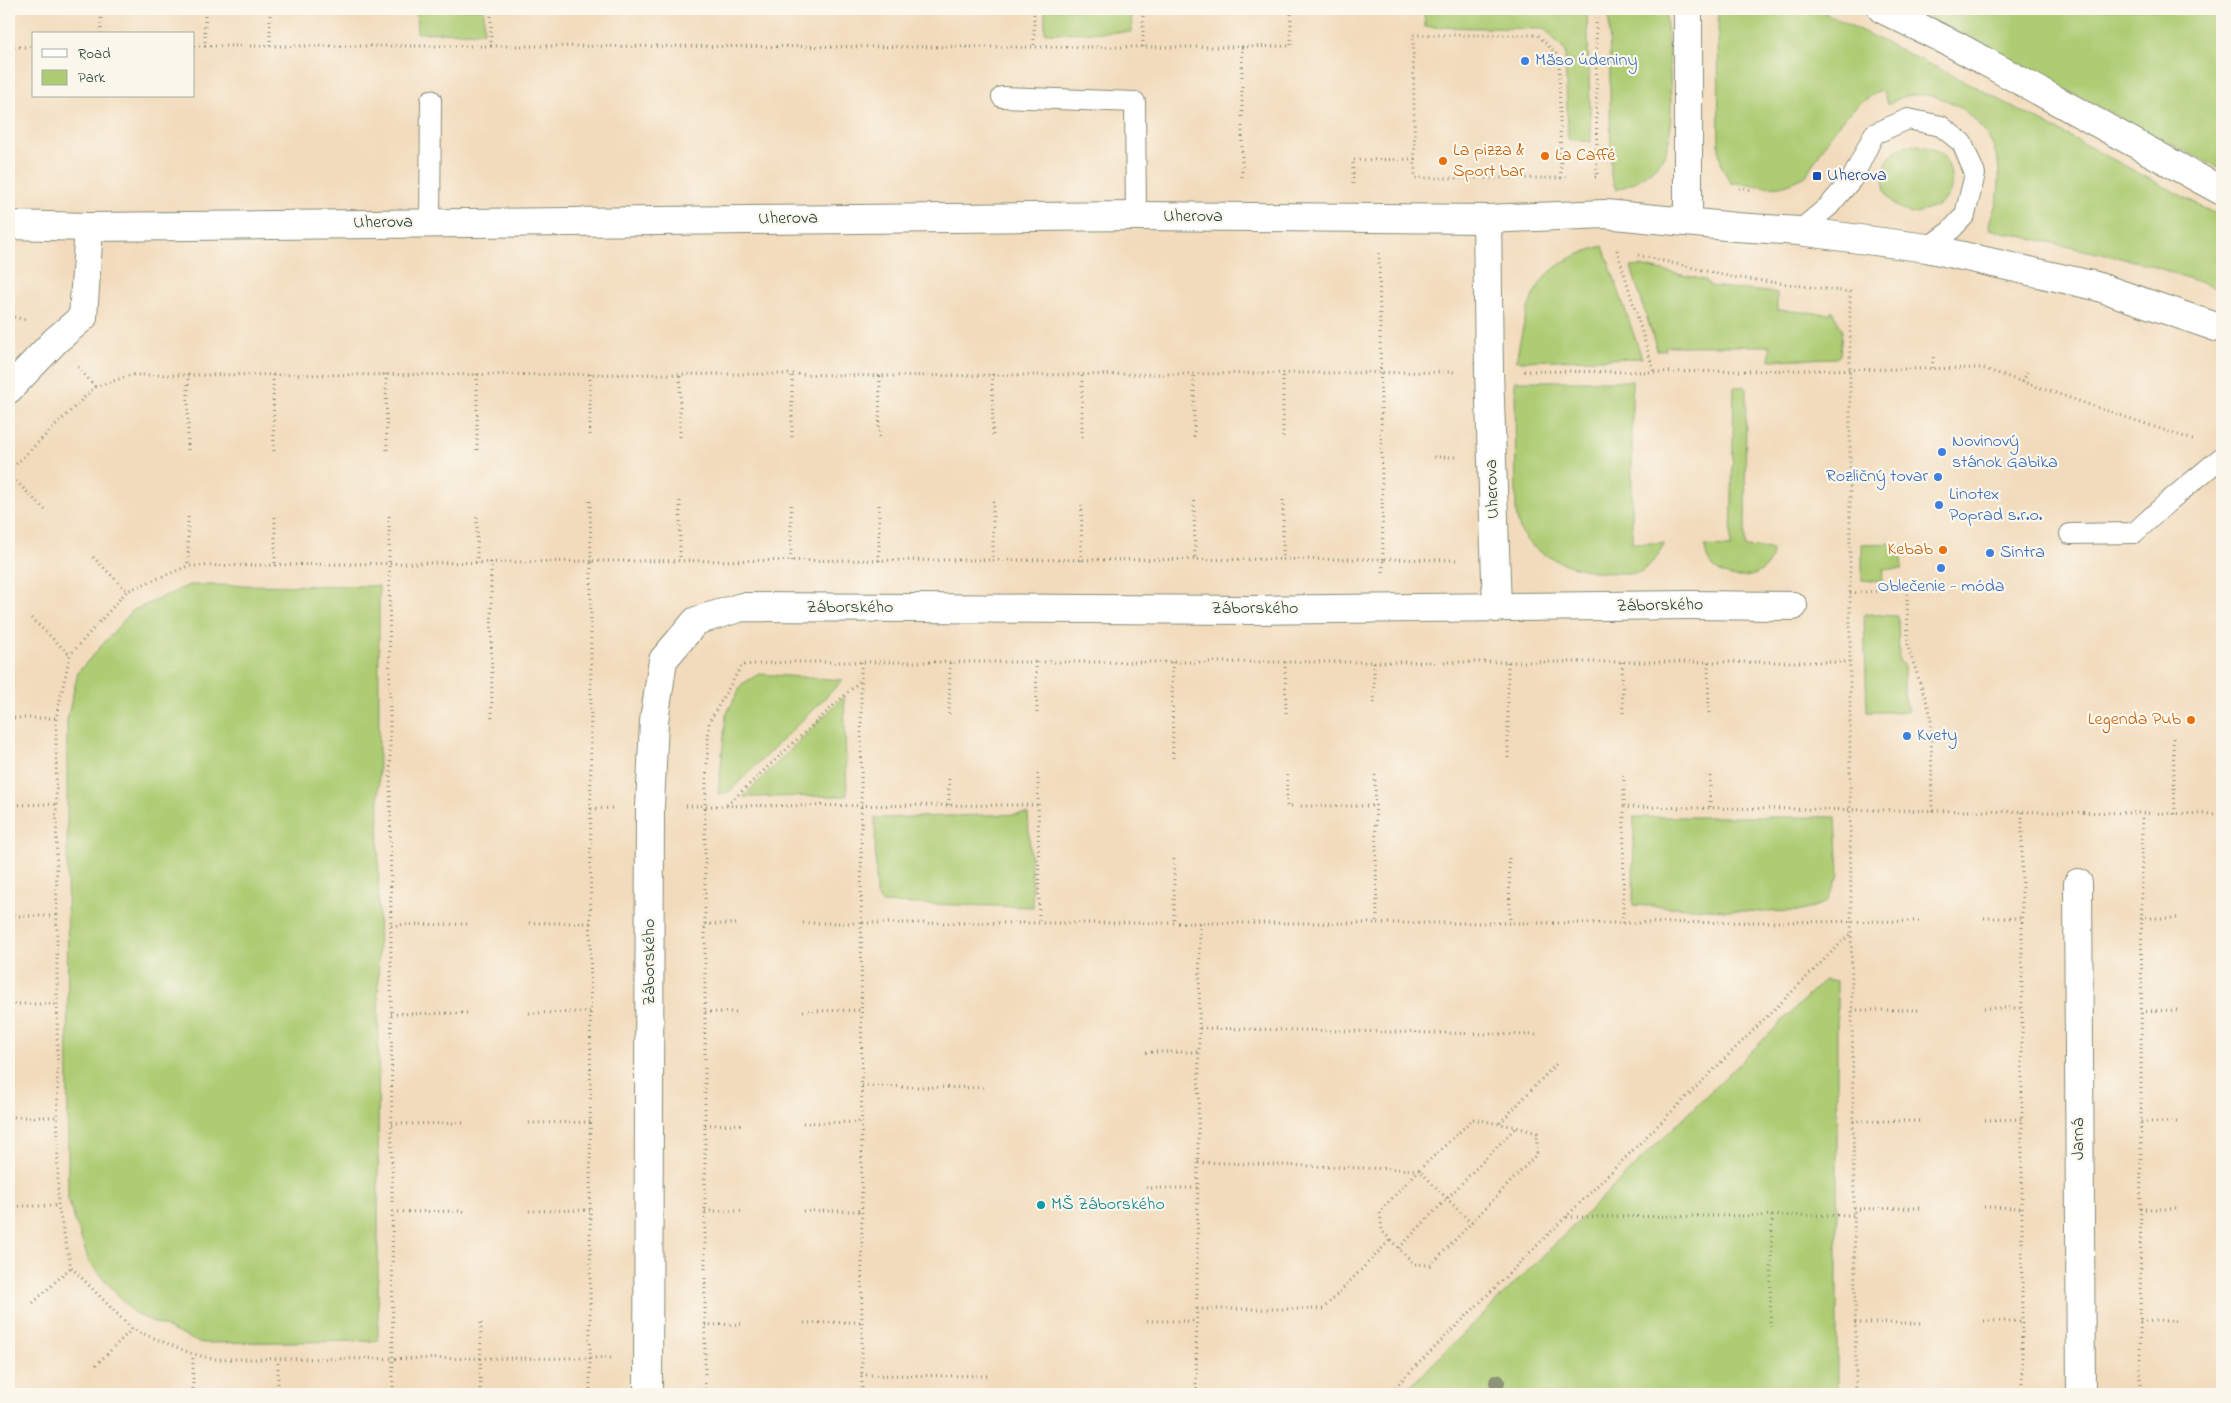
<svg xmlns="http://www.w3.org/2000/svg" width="2231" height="1403" font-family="'Indie Flower',sans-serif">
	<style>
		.green { fill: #adcc73; stroke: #668454 }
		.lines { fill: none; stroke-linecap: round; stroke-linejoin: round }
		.service-casing { stroke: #888c78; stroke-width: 22 }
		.minor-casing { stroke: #888c78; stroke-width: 30 }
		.tertiary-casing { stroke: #888c78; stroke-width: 30 }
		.path { stroke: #888c78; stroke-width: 3; stroke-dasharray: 1 4; stroke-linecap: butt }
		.service { stroke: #fff; stroke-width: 20 }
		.minor { stroke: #fff; stroke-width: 28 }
		.tertiary { stroke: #fff; stroke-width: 28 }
		.tree { fill: #8d9478 }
		.shop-dot { fill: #3f7fe0; stroke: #fbf7ec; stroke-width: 2 }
		.food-dot { fill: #e8710a; stroke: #fbf7ec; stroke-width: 2 }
		.transit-dot { fill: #1a4fb4; stroke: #fbf7ec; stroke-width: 2 }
		.culture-dot { fill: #0f9aa8; stroke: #fbf7ec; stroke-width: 2 }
		.labels { text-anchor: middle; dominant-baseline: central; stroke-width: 4.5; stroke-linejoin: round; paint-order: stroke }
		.shop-label { font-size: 18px; fill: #366cbe; stroke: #fbf7ec; text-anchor: start }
		.food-label { font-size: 18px; fill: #c56008; stroke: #fbf7ec; text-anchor: start }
		.transit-label { font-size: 18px; fill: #164399; stroke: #fbf7ec; text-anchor: start }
		.street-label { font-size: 18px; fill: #1f3d34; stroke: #fbf7ec }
		.culture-label { font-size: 18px; fill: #0d838f; stroke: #fbf7ec; text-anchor: start }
	</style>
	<rect width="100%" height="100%" fill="#fbf7ec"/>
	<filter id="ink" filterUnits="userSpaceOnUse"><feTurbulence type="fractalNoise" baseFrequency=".02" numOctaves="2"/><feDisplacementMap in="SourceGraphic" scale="10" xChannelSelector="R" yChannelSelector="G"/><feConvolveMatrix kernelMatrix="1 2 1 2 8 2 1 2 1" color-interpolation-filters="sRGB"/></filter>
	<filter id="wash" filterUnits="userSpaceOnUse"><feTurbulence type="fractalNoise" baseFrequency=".0096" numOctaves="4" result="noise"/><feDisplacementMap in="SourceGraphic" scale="20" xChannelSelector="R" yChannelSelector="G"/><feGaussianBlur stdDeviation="1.12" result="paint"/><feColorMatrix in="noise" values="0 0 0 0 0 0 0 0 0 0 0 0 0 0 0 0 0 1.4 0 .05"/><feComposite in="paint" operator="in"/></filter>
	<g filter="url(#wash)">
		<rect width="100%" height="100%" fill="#f2dbbc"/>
		<!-- green -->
		<g class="green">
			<polygon points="416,9 484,9 484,32 417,33"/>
			<polygon points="1045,9 1131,9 1132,32 1045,33"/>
			<polygon points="1424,9 1587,9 1591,142 1568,139 1565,51 1545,29 1425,27"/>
			<path d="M1609,9H1666C1667,39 1677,131 1665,154C1656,171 1634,184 1616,190L1611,176Z"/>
			<path d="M1720,9H1817L1972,85L2222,217V290L2147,264L1989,229C1989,217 1995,210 1997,199C1999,192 1999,180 1999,172C1997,128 1951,87 1906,96C1900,97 1894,102 1888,104L1882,90C1851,106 1837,123 1820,153C1815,161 1810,167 1806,176C1771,194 1766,184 1731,183L1722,167L1719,152L1718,11Z"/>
			<polygon points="1908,9 2222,9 2222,170"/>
			<path d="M1913,144C1923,146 1934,148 1942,155C1951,164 1955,185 1948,196C1941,208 1923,211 1911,214C1905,211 1898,208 1894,204C1878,189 1880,161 1898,149C1902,147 1909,146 1913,144Z"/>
			<path d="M1603,246L1642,358L1516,361C1529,296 1533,266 1603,246Z"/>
			<polygon points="1640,266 1706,280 1710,286 1777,293 1777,310 1830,314 1832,310 1842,330 1840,355 1836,358 1770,360 1770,346 1666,346 1665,350 1657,350 1631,267"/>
			<path d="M1515,381H1632V543H1664C1660,555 1651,565 1640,572C1636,574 1630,573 1625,573C1593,574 1551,565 1528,542C1520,534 1517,521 1516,510Z"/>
			<path d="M1734,387H1746L1745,547L1772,549C1773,582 1723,586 1709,561C1706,557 1706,550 1704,546L1731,547Z"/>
			<polygon points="1900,543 1902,569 1883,569 1882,582 1862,580 1862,544"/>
			<polygon points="189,585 379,586 378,1341 200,1343 134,1313 89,1262 68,1199 67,720 78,672 132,611"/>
			<polygon points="1864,614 1898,616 1899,662 1904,664 1904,694 1908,712 1867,712"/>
			<polygon points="759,674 843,680 729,792 718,794 726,715 742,684"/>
			<polygon points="844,696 847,796 743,797"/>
			<polygon points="1028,814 1033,907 882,903 876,894 875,818"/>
			<polygon points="1634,817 1836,817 1839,875 1827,902 1802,911 1763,912 1633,905"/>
			<polygon points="1824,980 1837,982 1837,1394 1402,1394"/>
		</g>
	</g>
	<g filter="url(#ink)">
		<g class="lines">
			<!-- service casing -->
			<g class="service-casing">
				<g id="service">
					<polyline points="1002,97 1135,102 1136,216"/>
					<polyline points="430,223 431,100"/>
					<polyline points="1799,231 1829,206 1852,179 1874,134 1908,119 1941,126 1962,143 1975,174 1965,215 1949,232 1927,248"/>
					<polyline points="2070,534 2134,533 2169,501 2222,457"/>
				</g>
			</g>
			<!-- minor casing -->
			<g class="minor-casing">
				<g id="minor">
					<polyline points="1688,9 1688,221"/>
					<polyline points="1487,219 1489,371 1497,608"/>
					<polyline points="9,225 89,227 1136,216 1487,219 1605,214 1736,227 1799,231 1927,248 2096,286 2222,329"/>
					<polyline points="9,389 56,340 83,317 89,227"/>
					<polyline points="2078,883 2081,1394"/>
					<polyline points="648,1394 650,807 654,721 663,660 696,621 742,607 1249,610 1688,605 1793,606"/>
				</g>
			</g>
			<!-- tertiary casing -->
			<g class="tertiary-casing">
				<polyline id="tertiary" points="1882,9 1955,45 2222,191"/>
			</g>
			<!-- path -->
			<g class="path">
				<polyline points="1034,9 1034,47 1242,47 1242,181"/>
				<polyline points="101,34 101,9"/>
				<polyline points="194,46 205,46 205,9"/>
				<polyline points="205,46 491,46 491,9"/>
				<polyline points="270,46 270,9"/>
				<polyline points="491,46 1034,47"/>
				<polyline points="9,47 34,47"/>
				<polyline points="1143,47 1143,9"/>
				<polyline points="1242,47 1291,46 1291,9"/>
				<polyline points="1595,177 1597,177 1596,9"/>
				<polyline points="1561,178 1559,57 1538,35 1413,35 1415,178 1561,178 1566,177"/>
				<polyline points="1353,184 1353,160 1415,159"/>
				<polyline points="1739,188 1753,190"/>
				<polyline points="1617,250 1654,372"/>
				<polyline points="1638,255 1732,277 1850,292 1850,809 1856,1394"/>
				<polyline points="9,316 26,320"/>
				<polyline points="78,367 95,387"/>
				<polyline points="1932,368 1934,353"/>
				<polyline points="1524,371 1654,372 1982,368 2193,440"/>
				<polyline points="188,374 188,454"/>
				<polyline points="386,374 387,454"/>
				<polyline points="477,374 477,453"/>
				<polyline points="590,374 590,438"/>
				<polyline points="992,374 993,437"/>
				<polyline points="273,375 274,454"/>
				<polyline points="2023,382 2027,372"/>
				<polyline points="680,437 680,374"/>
				<polyline points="792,437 792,374"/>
				<polyline points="879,437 880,376"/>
				<polyline points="1082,437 1082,374"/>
				<polyline points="1194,437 1194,373"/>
				<polyline points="1283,437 1283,373"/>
				<polyline points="1434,457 1456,457"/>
				<polyline points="9,471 95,387 131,375 792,374 880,376 1454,372"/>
				<polyline points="9,474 47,512"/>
				<polyline points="1283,500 1283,560"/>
				<polyline points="590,501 591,561 188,566 127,591 70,655 56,718 58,1206 71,1267 132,1329 193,1354 214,1359 612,1358"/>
				<polyline points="680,501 680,561"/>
				<polyline points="993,501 993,560"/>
				<polyline points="1194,501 1195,560"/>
				<polyline points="389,516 393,1394"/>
				<polyline points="188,517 188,566"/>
				<polyline points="275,517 275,565"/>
				<polyline points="477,517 477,563"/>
				<polyline points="93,557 127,591"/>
				<polyline points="791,561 791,501"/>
				<polyline points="879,561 879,501"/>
				<polyline points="1081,561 1082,501"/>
				<polyline points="491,562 492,720"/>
				<polyline points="1383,572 1383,559 1459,560"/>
				<polyline points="1907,589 1908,647 1931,715 1932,811"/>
				<polyline points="1850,593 1907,589 1919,590"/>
				<polyline points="31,618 70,655"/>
				<polyline points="861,662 862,1394"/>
				<polyline points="1036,662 1037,713"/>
				<polyline points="1172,662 1173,760"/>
				<polyline points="1285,662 1286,713"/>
				<polyline points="1374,662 1374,712"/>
				<polyline points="1508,662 1508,759"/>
				<polyline points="1622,662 1623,714"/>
				<polyline points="1708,662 1709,713"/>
				<polyline points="949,714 950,662"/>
				<polyline points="9,718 56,718"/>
				<polyline points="2173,738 2175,814"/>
				<polyline points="1038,774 1039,923"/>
				<polyline points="1287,775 1287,806 1376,806"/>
				<polyline points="1375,775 1377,923"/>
				<polyline points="1624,775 1624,807"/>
				<polyline points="9,805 57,804"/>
				<polyline points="727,805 861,680"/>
				<polyline points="949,805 949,775"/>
				<polyline points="686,806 1038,805"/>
				<polyline points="1710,807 1710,774"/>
				<polyline points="591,809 615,808"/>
				<polyline points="2022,812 2022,1394"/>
				<polyline points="1509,858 1510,923"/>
				<polyline points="1174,859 1174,923"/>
				<polyline points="9,916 57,916"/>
				<polyline points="1984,918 2022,918"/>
				<polyline points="2141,918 2178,918"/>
				<polyline points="529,923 590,923"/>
				<polyline points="803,923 1623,923 1922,921"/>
				<polyline points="1623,923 1624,807 2222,814"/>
				<polyline points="705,924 740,924"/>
				<polyline points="391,925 467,924"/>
				<polyline points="9,1004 58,1004"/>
				<polyline points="1984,1008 2022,1008"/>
				<polyline points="1852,1010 1922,1010"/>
				<polyline points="803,1011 862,1010"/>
				<polyline points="2141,1011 2178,1010"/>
				<polyline points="705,1012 740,1012"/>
				<polyline points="529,1013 590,1012"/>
				<polyline points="391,1014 467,1013"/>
				<polyline points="1200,1028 1537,1035"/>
				<polyline points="1146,1052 1199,1052"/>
				<polyline points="862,1086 987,1088"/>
				<polyline points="9,1117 59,1117"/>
				<polygon points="1473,1119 1516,1127 1537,1133 1537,1154 1431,1265 1414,1264 1382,1231 1380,1211 1419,1170"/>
				<polyline points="1985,1120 2022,1119"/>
				<polyline points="1853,1121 1922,1121"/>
				<polyline points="2141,1122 2178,1122"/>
				<polyline points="529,1123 590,1122"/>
				<polyline points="803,1123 862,1122"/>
				<polyline points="1500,1123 1557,1063"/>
				<polyline points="392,1124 466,1123"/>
				<polyline points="705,1125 741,1124"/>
				<polyline points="1198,1162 1419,1170 1471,1223"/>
				<polyline points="1146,1188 1198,1188"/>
				<polyline points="9,1206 58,1206"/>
				<polyline points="1984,1207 2022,1208"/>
				<polyline points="1854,1209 1922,1208"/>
				<polyline points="2140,1209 2178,1209"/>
				<polyline points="529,1211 590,1210"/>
				<polyline points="705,1211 741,1211"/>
				<polyline points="803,1211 862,1211"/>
				<polyline points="393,1212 466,1211"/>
				<polyline points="1567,1217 1854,1215"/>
				<polyline points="1399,1248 1516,1127"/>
				<polyline points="33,1303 71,1267"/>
				<polyline points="1197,1309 1323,1309 1391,1239"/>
				<polyline points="1147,1321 1197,1321"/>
				<polyline points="1984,1321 2022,1321"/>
				<polyline points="2140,1321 2178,1321"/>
				<polyline points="804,1323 862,1322"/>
				<polyline points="1855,1323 1922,1323"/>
				<polyline points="705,1325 741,1324"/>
				<polyline points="1770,1327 1772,1215"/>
				<polyline points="96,1365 132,1329"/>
				<polyline points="861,1375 988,1376"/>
				<polyline points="193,1394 193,1354"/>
				<polyline points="278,1394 278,1359"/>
				<polyline points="480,1394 481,1323"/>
				<polyline points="590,1394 591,561 1383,559 1379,252"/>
				<polyline points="705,1394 705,805 709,722 742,665 790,662 1850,662"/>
				<polyline points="1196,1394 1200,923"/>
				<polyline points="1388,1394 1851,933"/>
				<polyline points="2140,1394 2142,814"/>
			</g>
			<!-- service -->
			<use href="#service" class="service"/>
			<!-- minor -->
			<use href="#minor" class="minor"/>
			<!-- tertiary -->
			<use href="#tertiary" class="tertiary"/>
		</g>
		<!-- trees -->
		<circle class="tree" cx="1497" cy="1382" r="8"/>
	</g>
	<!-- markers -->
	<g class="shop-dot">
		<circle cx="1525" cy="61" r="5"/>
		<circle cx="1942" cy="452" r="5"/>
		<circle cx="1938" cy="477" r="5"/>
		<circle cx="1939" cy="505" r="5"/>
		<circle cx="1990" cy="553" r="5"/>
		<circle cx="1941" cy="568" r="5"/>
		<circle cx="1907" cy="736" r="5"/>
	</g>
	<g class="food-dot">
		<circle cx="1545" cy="156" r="5"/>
		<circle cx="1443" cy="161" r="5"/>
		<circle cx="1943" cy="550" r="5"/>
		<circle cx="2191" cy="720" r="5"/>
	</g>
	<rect class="transit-dot" x="1812" y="171" width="10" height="10" rx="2.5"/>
	<circle class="culture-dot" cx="1041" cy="1205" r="5"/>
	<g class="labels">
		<!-- shop labels -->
		<g class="shop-label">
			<text x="1535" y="61">Mäso údeniny</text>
			<text x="1952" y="442">Novinový<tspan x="1952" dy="21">stánok Gabika</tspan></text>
			<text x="1928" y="477" text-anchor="end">Rozličný tovar</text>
			<text x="1949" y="495">Linotex<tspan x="1949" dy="21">Poprad s.r.o.</tspan></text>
			<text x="2000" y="553">Sintra</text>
			<text x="1941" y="587" text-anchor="middle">Oblečenie - móda</text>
			<text x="1917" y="736">Kvety</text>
		</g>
		<!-- food labels -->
		<g class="food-label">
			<text x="1453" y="151">La pizza &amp;<tspan x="1453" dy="21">Sport bar</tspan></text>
			<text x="1555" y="156">La Caffé</text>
			<text x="1933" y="550" text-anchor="end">Kebab</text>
			<text x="2181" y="720" text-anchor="end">Legenda Pub</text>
		</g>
		<!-- transit labels -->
		<g class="transit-label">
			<text x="1827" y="176">Uherova</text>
		</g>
		<!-- street labels -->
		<g class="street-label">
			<text x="1193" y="217">Uherova</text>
			<text transform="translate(788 219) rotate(-1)">Uherova</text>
			<text transform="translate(383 223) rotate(-1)">Uherova</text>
			<text transform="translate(1493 489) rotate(-92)">Uherova</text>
			<text transform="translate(1660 606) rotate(-1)">Záborského</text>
			<text x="850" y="608">Záborského</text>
			<text x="1255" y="609">Záborského</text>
			<text transform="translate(650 962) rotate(-90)">Záborského</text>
			<text transform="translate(2079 1139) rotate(-90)">Jarná</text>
		</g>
		<!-- culture labels -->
		<g class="culture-label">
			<text x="1051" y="1205">MŠ Záborského</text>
		</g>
	</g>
	<!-- margin -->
	<rect width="2231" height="1403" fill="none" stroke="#fbf7ec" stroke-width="30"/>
	<!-- legend -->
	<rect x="32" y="32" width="162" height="65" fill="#fbf7ec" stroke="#a3ada2"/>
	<rect x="42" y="49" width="25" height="8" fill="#ffffff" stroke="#a3ada2"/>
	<text x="78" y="58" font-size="15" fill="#1f3d34">Road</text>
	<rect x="42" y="70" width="25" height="15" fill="#adcc73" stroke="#a3ada2"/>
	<text x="78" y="82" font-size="15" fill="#1f3d34">Park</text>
</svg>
